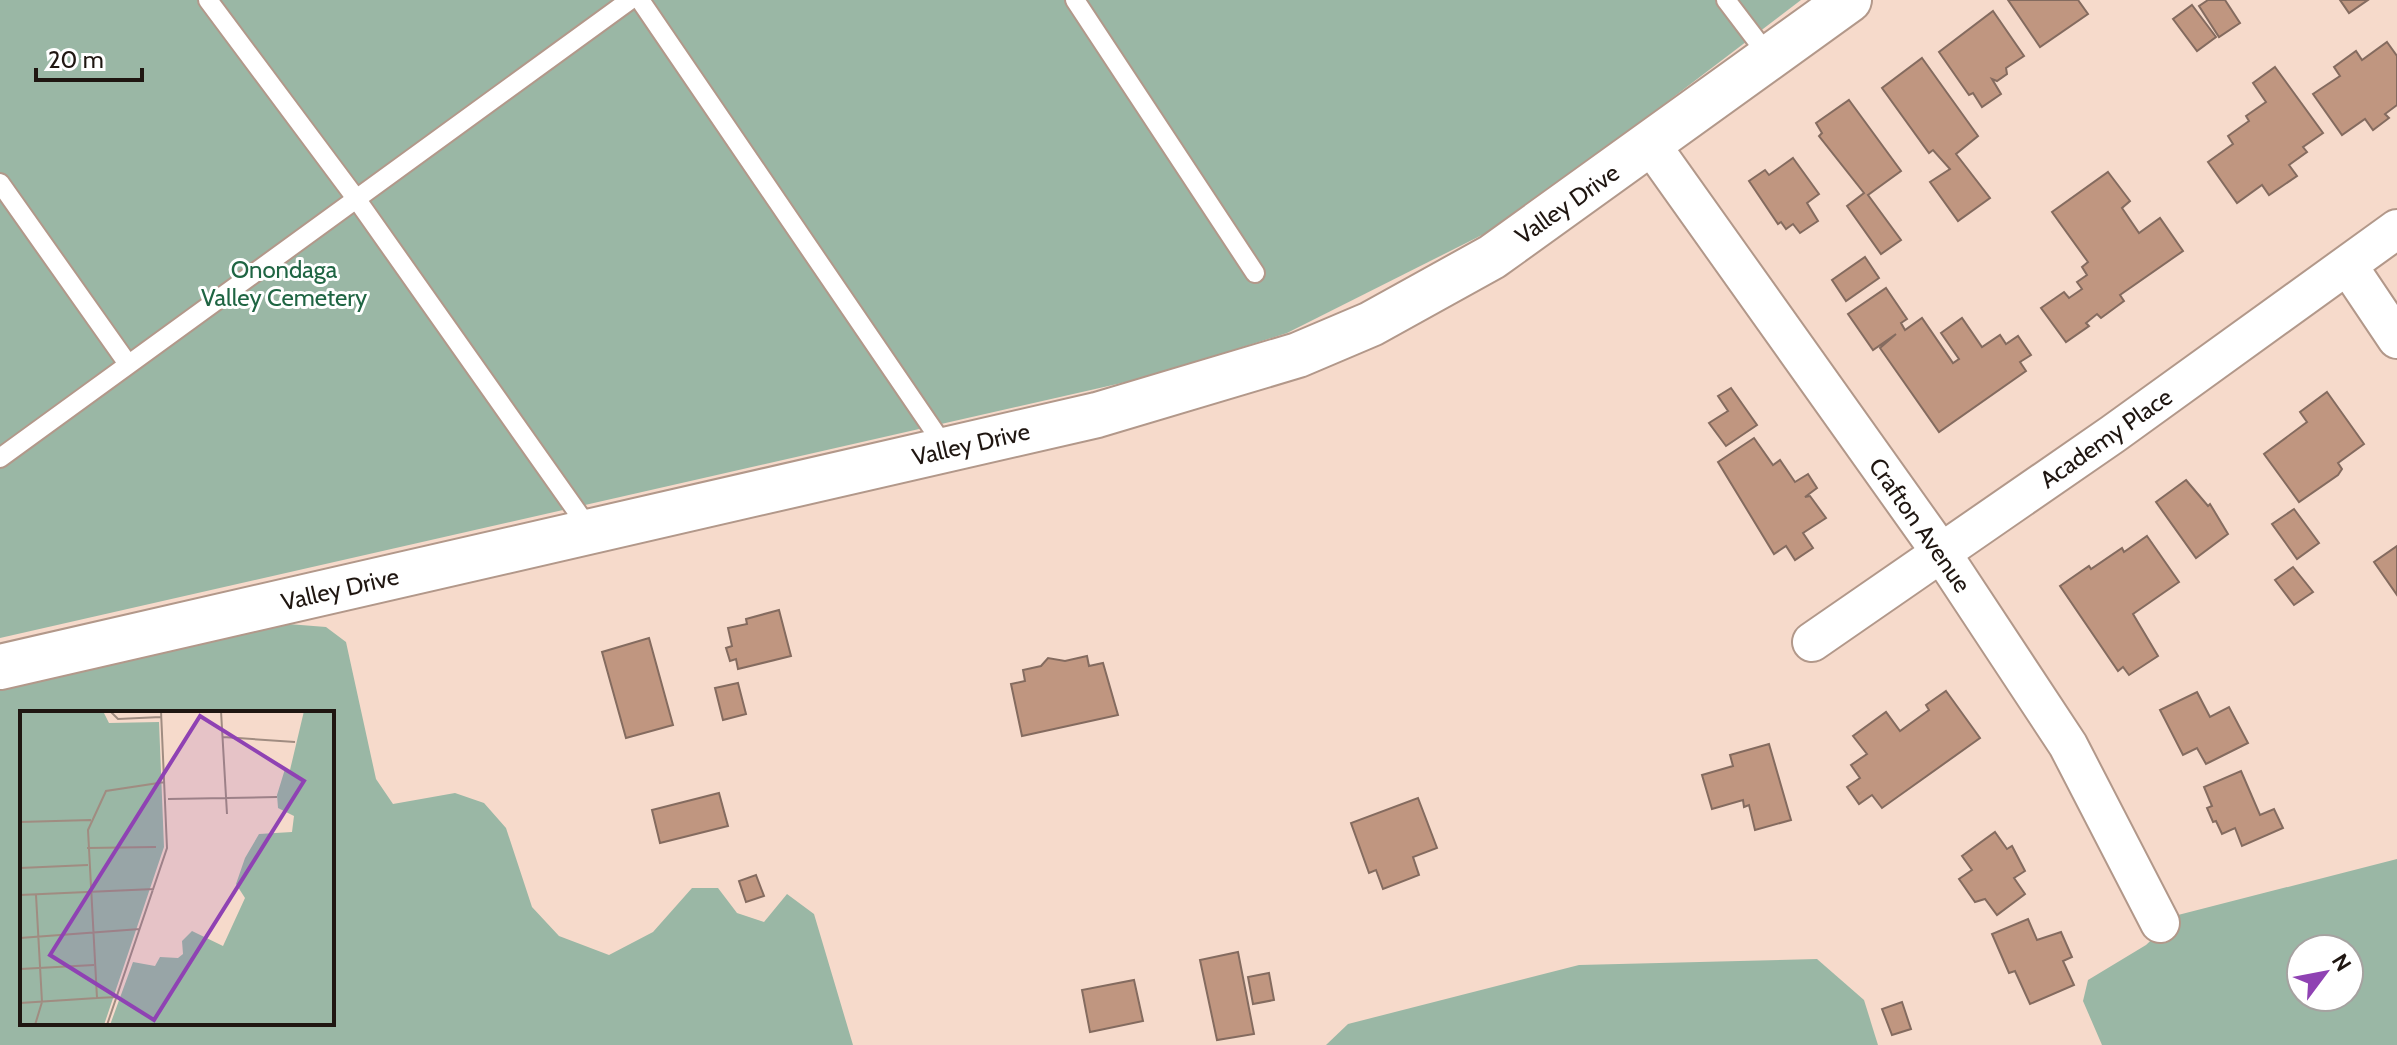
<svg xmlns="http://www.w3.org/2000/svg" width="2397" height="1045" font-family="Cabin,sans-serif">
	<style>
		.green { fill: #9ab7a5; fill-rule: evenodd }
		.building { fill: #c09680; stroke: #846b5f; stroke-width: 2 }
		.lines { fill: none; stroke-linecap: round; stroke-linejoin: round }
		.service-casing { stroke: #b2988a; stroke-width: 22 }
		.minor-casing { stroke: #b2988a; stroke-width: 42 }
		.secondary-casing { stroke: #b2988a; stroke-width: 48 }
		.service { stroke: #fff; stroke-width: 18 }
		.minor { stroke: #fff; stroke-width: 38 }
		.secondary { stroke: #fff; stroke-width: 44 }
		.labels { text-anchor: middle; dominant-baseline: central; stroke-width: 6; stroke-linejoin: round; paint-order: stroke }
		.street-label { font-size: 24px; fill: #1f1611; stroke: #fff }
		.park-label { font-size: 24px; fill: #1f6543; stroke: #fff }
		.inset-road { fill: none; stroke: #a08c81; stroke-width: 2 }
		.view { fill: #8f42b3; fill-opacity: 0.15; stroke: #8f42b3; stroke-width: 4 }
		.inset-edge { fill: none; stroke: #1f1611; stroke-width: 4 }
	</style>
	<rect width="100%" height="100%" fill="#f6dacb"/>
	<!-- green -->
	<g class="green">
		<polygon points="0,0 1801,0 1596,156 1484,234 1287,333 1148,377 0,638"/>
		<path d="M288,624L326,627L346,642L376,779L393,804L455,793L484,803L506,828L532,907L559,936L609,955L653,932L692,888H718L737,913L764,922L787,894L814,914L853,1045H0V689ZM22,713H332V1023H22Z"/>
		<path d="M2397,859V1045H2102L2083,1001L2088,980L2146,945L2178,915ZM2301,949H2349V997H2301Z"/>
		<polygon points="1817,959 1864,1000 1878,1045 1326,1045 1348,1024 1579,965"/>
	</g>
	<!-- building -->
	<g class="building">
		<polygon points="2008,0 2078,0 2088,14 2040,47"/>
		<polygon points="2208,0 2225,0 2240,23 2219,37 2199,6"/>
		<polygon points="2340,0 2368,0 2349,13"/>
		<polygon points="2192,5 2216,37 2197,51 2173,19"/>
		<polygon points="1993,11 2024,56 2006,68 2007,74 1997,81 1992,79 2001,94 1982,107 1973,93 1969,95 1939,52"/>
		<polygon points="2387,42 2397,56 2397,105 2385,114 2389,118 2373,130 2365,119 2342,135 2313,94 2340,76 2334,67 2356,51 2362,60"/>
		<polygon points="1922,58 1978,136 1956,154 1990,198 1958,221 1930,182 1950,169 1933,150 1929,153 1882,88"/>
		<polygon points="2275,67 2323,133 2303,147 2307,152 2289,165 2297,176 2269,195 2262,185 2237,203 2208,162 2233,144 2228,136 2249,121 2246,116 2266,102 2253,83"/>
		<polygon points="1849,100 1901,171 1868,195 1901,240 1881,254 1847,206 1864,193 1819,136 1822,133 1816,123"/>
		<polygon points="1793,158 1819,194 1807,203 1818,221 1800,233 1793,224 1786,229 1781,222 1778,224 1749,181 1765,170 1769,175"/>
		<polygon points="2108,172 2130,201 2122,208 2139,233 2160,218 2183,251 2120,295 2124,301 2101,318 2097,314 2086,323 2089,326 2066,342 2041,308 2064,292 2069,298 2082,289 2077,282 2087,275 2082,267 2088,262 2052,212"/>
		<polygon points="1865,257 1879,278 1846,301 1832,280"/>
		<polygon points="1886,288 1907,319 1901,323 1905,330 1922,318 1953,363 1959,359 1941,333 1962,318 1982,347 2000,335 2006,344 2018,336 2031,355 2020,362 2026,371 1939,432 1880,348 1896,334 1873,350 1848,314"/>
		<polygon points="1731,388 1757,425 1726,446 1709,423 1728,411 1718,396"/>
		<polygon points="2327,392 2364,444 2338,463 2342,469 2338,475 2299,502 2264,454 2307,422 2300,412"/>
		<polygon points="1754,438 1773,465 1780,460 1795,482 1808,474 1817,488 1805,497 1810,496 1826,518 1803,533 1813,548 1795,560 1786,546 1774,554 1718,462"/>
		<polygon points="2186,480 2208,506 2210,504 2228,534 2196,558 2156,502"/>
		<polygon points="2294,509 2319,543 2297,559 2272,524"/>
		<polygon points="2147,536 2179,582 2133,614 2158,656 2129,675 2123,667 2118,671 2060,586 2089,566 2091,569 2122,548 2124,552"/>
		<polygon points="2397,546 2397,595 2374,562"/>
		<polygon points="2293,567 2313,592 2294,605 2275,580"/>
		<polygon points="779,610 791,656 738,669 736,659 730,661 726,648 732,646 728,628 747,624 746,619"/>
		<polygon points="649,638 673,725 626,738 602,652"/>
		<polygon points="1087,656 1089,666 1103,663 1118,715 1022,736 1011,684 1025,681 1023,670 1041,666 1048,658 1065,661"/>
		<polygon points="738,683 746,714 723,720 715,688"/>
		<polygon points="1946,691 1980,738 1882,808 1872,795 1859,804 1847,787 1860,778 1851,765 1867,754 1853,736 1886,712 1900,731 1929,710 1926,705"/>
		<polygon points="2197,692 2210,717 2229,707 2248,743 2206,764 2197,748 2183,755 2160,710"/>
		<polygon points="1769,744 1791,820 1755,830 1749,805 1744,807 1743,800 1712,809 1702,775 1733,766 1730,755"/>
		<polygon points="2241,771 2260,815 2274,809 2283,828 2242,846 2235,828 2222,834 2216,821 2213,822 2207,808 2212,806 2204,787"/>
		<polygon points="719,793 728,826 660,843 652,810"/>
		<polygon points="1418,798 1437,848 1413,857 1419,875 1383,889 1376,870 1369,873 1351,823"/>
		<polygon points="1995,832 2007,849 2012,846 2025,871 2014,878 2025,894 1997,915 1985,899 1975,902 1959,879 1972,870 1962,856"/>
		<polygon points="756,875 764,896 746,902 739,881"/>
		<polygon points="2028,919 2037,940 2061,932 2072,957 2063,961 2074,985 2030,1004 2015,971 2009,973 1992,934"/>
		<polygon points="1238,952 1254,1034 1217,1040 1200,960"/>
		<polygon points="1269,973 1274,1000 1253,1004 1248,977"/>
		<polygon points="1134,980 1143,1021 1090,1032 1082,990"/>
		<polygon points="1902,1002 1911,1029 1892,1035 1882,1009"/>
	</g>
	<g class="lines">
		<!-- service casing -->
		<g class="service-casing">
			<g id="service">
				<polyline points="208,0 355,197 590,530"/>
				<polyline points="640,0 947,450"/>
				<polyline points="1075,0 1255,273"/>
				<polyline points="1726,0 1770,58"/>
				<polyline points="0,183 128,364"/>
				<polyline points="0,458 630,0"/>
			</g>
		</g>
		<!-- minor casing -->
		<g class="minor-casing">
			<g id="minor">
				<polyline points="1651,145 1942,554 2068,745 2160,923"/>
				<polyline points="2348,266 2397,339"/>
				<polyline points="1812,642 2113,434 2397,229"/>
			</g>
		</g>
		<!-- secondary casing -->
		<g class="secondary-casing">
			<polyline id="secondary" points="0,667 1097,415 1298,355 1371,324 1492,257 1849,0"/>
		</g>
		<!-- service -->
		<use href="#service" class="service"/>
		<!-- minor -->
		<use href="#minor" class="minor"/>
		<!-- secondary -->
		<use href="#secondary" class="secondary"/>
	</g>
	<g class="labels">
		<!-- street labels -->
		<g class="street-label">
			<text transform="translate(1567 204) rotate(-35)">Valley Drive</text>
			<text transform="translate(2106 438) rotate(-35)">Academy Place</text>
			<text transform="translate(971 444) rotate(-13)">Valley Drive</text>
			<text transform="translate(1920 525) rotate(55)">Crafton Avenue</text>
			<text transform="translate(340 589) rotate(-13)">Valley Drive</text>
		</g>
		<!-- park labels -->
		<g class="park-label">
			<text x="284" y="269">Onondaga<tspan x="284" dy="28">Valley Cemetery</tspan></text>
		</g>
	</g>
	<!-- overview -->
	<g transform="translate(20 711)">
		<rect width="314" height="314" fill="#f6dacb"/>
		<path d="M0,0H83L89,12L139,11L144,136L84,314H0ZM284,0H314V314H90L113,251L135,255L140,246L158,247L163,243L162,230L172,220L203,235L225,187L216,173L225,147L239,123L272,121L274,105L258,97L257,84L265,58L270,59Z" fill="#9ab7a5"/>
		<path class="inset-road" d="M90,0L98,8L141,6M201,0L207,103M203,26L275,31M148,88L257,86M0,111L71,109M67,137L136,136M0,157L68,154M0,184L134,178M0,227L120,218M0,258L74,254M97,286L77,287L68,119L86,80L145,71M0,292L77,287M15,314L22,291L16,184M87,314L147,137L141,0"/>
		<path class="view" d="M180,5L284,70L134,309L30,244Z"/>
		<rect width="314" height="314" class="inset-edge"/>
	</g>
	<!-- north arrow -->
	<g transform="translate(2325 973) rotate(58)"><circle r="38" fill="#ffffff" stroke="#a5a2a0" stroke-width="2"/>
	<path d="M0-6L14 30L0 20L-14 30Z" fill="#8f42b3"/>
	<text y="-12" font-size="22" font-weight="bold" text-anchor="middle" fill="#1f1611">N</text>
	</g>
	<!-- scale -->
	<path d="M36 68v12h106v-12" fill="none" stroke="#1f1611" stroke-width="4"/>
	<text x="48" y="68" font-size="24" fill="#1f1611" stroke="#ffffff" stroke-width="6" paint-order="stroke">20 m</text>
</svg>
